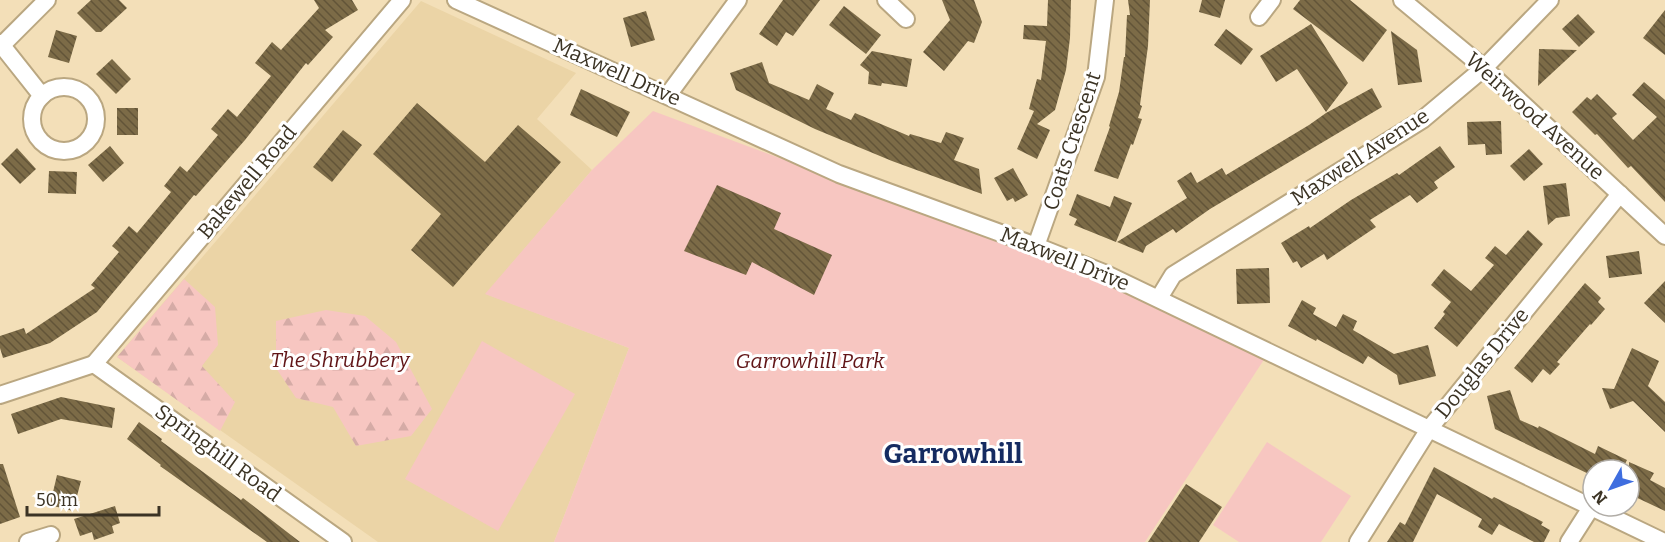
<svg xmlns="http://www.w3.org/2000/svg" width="1665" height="542" font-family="Bitter,serif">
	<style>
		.built { fill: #ebd4a6 }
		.green { fill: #f7c6c1 }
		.forest { fill: url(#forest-firs) }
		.building { fill: url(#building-back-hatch) }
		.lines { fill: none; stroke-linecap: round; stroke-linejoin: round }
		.minor-casing { stroke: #baa781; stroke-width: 20 }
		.minor { stroke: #fff; stroke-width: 16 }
		.labels { text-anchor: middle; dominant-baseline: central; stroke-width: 6; stroke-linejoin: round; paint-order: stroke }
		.street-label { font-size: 21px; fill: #3b3324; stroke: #fff }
		.park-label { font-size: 21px; font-style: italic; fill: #611517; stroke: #fff }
		.district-label { font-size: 27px; font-weight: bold; fill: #152b61; stroke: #fff }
	</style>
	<defs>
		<pattern id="forest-firs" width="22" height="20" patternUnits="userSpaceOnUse" patternTransform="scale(1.5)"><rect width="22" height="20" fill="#f7c6c1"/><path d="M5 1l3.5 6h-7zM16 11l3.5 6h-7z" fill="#d5aba6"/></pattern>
		<pattern id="building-back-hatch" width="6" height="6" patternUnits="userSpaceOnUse" patternTransform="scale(1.5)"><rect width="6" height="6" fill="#7c6b47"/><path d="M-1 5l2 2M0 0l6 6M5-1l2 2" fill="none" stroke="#625438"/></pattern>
	</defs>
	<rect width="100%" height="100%" fill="#f3dfb8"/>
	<!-- built -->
	<polygon class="built" points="421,1 576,73 537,119 592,170 486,294 629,348 554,542 378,542 117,357"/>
	<!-- green -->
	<g class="green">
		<polygon points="653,111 1030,251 1097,278 1267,355 1145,542 554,542 629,348 485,294 592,170"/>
		<polygon points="482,341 575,394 498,531 405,479"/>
		<polygon points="1267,442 1351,496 1321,542 1239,542 1213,525"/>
	</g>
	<!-- forest -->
	<g class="forest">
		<polygon points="184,279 215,307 218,345 202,366 235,402 220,431 117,357"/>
		<polygon points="326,310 365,316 396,342 432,409 411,436 356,446 333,407 296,398 276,368 276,321"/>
	</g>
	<!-- building -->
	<g class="building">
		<polygon points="91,0 119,0 127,8 101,32 96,32 77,13"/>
		<polygon points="314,0 352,0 358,10 325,30 333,37 308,65 306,63 245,140 196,196 194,195 97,312 50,343 3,358 0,348 0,336 24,328 26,334 95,288 91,285 119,252 112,246 129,226 137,233 171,192 164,186 180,166 187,172 218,135 211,129 228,109 237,117 271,76 255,63 272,42 281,50 319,8"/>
		<polygon points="783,0 820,0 793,36 786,32 777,46 759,34"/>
		<polygon points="942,0 974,0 982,22 974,43 968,41 944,71 923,52 950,20"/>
		<polygon points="1048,0 1071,0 1070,38 1066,70 1055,110 1037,124 1050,130 1037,159 1017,149 1034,111 1029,109 1037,79 1041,80 1046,41 1023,39 1024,25 1047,26"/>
		<polygon points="1128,0 1150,0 1148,46 1140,105 1142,106 1138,118 1142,119 1133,145 1131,144 1118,179 1094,171 1110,127 1109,126 1119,92 1124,57 1125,57 1127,15 1130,15"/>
		<polygon points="1202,0 1225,0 1220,18 1199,12"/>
		<polygon points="1300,0 1350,0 1387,30 1363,62 1293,9"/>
		<polygon points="844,6 881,35 866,54 829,25"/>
		<polygon points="1665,10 1665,55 1643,38"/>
		<polygon points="646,11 655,40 631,47 623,18"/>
		<polygon points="1578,14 1595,32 1579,47 1562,29"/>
		<polygon points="1311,24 1348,83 1326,112 1297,69 1276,82 1260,56"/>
		<polygon points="1226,29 1253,49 1241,65 1214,45"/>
		<polygon points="56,30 77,36 69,63 48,57"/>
		<polygon points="1391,31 1417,50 1422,82 1398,85"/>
		<polygon points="1539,49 1577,50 1538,86"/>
		<polygon points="872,51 912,59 907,87 882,83 881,86 868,84 869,72 860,65"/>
		<polygon points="112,59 131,79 116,94 96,74"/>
		<polygon points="762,62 769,83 809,100 817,84 834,93 826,109 851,120 855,113 909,136 910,134 941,143 946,132 964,138 954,160 979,169 982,194 892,161 815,129 736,90 730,73"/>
		<polygon points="1644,82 1665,100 1665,202 1631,166 1628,168 1597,134 1595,135 1572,112 1587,97 1591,100 1597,94 1617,114 1612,118 1633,140 1657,117 1632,95"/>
		<polygon points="1372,88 1382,107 1210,209 1176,233 1173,229 1146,246 1143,253 1117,242 1187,198 1177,181 1191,172 1197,183 1222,168 1226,175 1309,125 1326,113"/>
		<polygon points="581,89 630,112 617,137 570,115"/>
		<polygon points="417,103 485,162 518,125 561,162 453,287 411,250 441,214 373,154"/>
		<rect x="117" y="108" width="21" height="27"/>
		<polygon points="1501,121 1502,154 1486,155 1485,144 1468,145 1467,122"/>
		<polygon points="343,130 362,145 332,182 313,167"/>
		<polygon points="110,146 124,163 103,182 88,165"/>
		<polygon points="1440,146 1455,167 1434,182 1438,188 1417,203 1410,195 1370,220 1376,227 1327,260 1324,254 1301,268 1297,261 1293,263 1281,243 1309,226 1310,228 1351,200 1397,173 1399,175"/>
		<polygon points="17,148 36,169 20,184 1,164"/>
		<polygon points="1529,149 1543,164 1524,181 1510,166"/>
		<polygon points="1013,168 1028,195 1015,202 1013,198 1007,201 994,178"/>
		<polygon points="49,171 77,172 76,194 48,193"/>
		<polygon points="1566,183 1570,216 1556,218 1548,225 1543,186"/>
		<polygon points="717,185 781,213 774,229 832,255 814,295 752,262 746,275 684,251"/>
		<polygon points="1077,194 1110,207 1114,196 1132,203 1116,242 1074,225 1077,219 1069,215"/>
		<polygon points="1528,230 1543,244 1457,347 1434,328 1445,314 1443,312 1451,302 1431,285 1444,269 1471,291 1494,265 1485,258 1495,246 1506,255"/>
		<polygon points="1639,251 1642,274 1609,278 1606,256"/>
		<polygon points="1269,268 1270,303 1237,304 1236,269"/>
		<polygon points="1665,281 1665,323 1644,303"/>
		<polygon points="1585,283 1601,298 1598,302 1605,309 1591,325 1590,324 1557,362 1560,364 1550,375 1543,369 1532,383 1514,368"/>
		<polygon points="1302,300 1316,308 1313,314 1336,327 1343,314 1357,321 1353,330 1394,354 1428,345 1436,376 1399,385 1397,375 1368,356 1363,364 1317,339 1316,341 1288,326"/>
		<polygon points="1632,348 1659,361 1648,386 1665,402 1665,432 1633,401 1610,409 1602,388 1614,389"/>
		<polygon points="1510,390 1520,420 1538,428 1539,426 1595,454 1598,446 1627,460 1622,470 1593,470 1593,476 1495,429 1487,396"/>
		<polygon points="61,397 115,408 112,428 61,419 18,434 11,414"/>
		<polygon points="139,422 162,439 161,441 241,500 243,498 300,542 267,542 160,466 161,465 127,439"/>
		<polygon points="1629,462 1654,473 1650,480 1665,488 1665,511 1629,494"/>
		<polygon points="0,464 3,464 20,517 0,524"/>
		<polygon points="1434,467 1492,499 1494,497 1543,522 1541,525 1550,530 1544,542 1534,542 1499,524 1492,535 1478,527 1482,519 1437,494 1413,542 1387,542 1400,522 1405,525"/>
		<polygon points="57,475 81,481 73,511 50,505"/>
		<polygon points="1186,484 1222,507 1199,542 1148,542"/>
		<polygon points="115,506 120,523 112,526 114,533 94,540 92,532 80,536 74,519"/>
	</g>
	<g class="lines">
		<!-- minor casing -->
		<g class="minor-casing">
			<g id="minor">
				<polyline points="456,0 839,174 1036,246 1104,273 1664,542"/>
				<polyline points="886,0 906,19"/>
				<polyline points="1402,0 1484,68 1665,236"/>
				<polyline points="1259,17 1272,0"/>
				<polyline points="0,43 42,96"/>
				<polyline points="0,47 47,0"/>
				<circle cx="64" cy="119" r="32"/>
				<polyline points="668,95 738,0"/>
				<polyline points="1036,246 1096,77 1105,0"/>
				<polyline points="1159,298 1173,275 1422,120 1484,68 1550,0"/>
				<polyline points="94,364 402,0"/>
				<polyline points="94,364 343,542"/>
				<polyline points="0,395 94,364"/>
				<polyline points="28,542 51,535"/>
				<polyline points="1358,542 1429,429 1620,194"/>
				<polyline points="1569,542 1592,506"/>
			</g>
		</g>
		<!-- minor -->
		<use href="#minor" class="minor"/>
	</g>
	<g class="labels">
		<!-- street labels -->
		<g class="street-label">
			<text transform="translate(617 72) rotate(24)">Maxwell Drive</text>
			<text transform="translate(1535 116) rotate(42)">Weirwood Avenue</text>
			<text transform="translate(1072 141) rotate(-72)">Coats Crescent</text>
			<text transform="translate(1360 157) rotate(-33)">Maxwell Avenue</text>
			<text transform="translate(247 182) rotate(-50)">Bakewell Road</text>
			<text transform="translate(1065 259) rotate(22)">Maxwell Drive</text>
			<text transform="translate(1482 363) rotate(-51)">Douglas Drive</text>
			<text transform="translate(218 453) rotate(36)">Springhill Road</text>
		</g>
		<!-- park labels -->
		<g class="park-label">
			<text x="340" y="360">The Shrubbery</text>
			<text x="810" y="361">Garrowhill Park</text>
		</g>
		<!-- district labels -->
		<g class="district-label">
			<text x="953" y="454">Garrowhill</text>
		</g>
	</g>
	<!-- north arrow -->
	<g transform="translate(1611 488) rotate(230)"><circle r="28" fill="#ffffff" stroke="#b1ada7" stroke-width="1.5"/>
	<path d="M0-4.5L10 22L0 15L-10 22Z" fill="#3f6edf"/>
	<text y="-9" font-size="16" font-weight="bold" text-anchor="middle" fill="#3b3324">N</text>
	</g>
	<!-- scale -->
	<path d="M27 506v9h132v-9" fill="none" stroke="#3b3324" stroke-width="3"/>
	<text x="36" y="506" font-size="18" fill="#3b3324" stroke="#ffffff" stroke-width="4.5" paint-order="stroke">50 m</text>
</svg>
